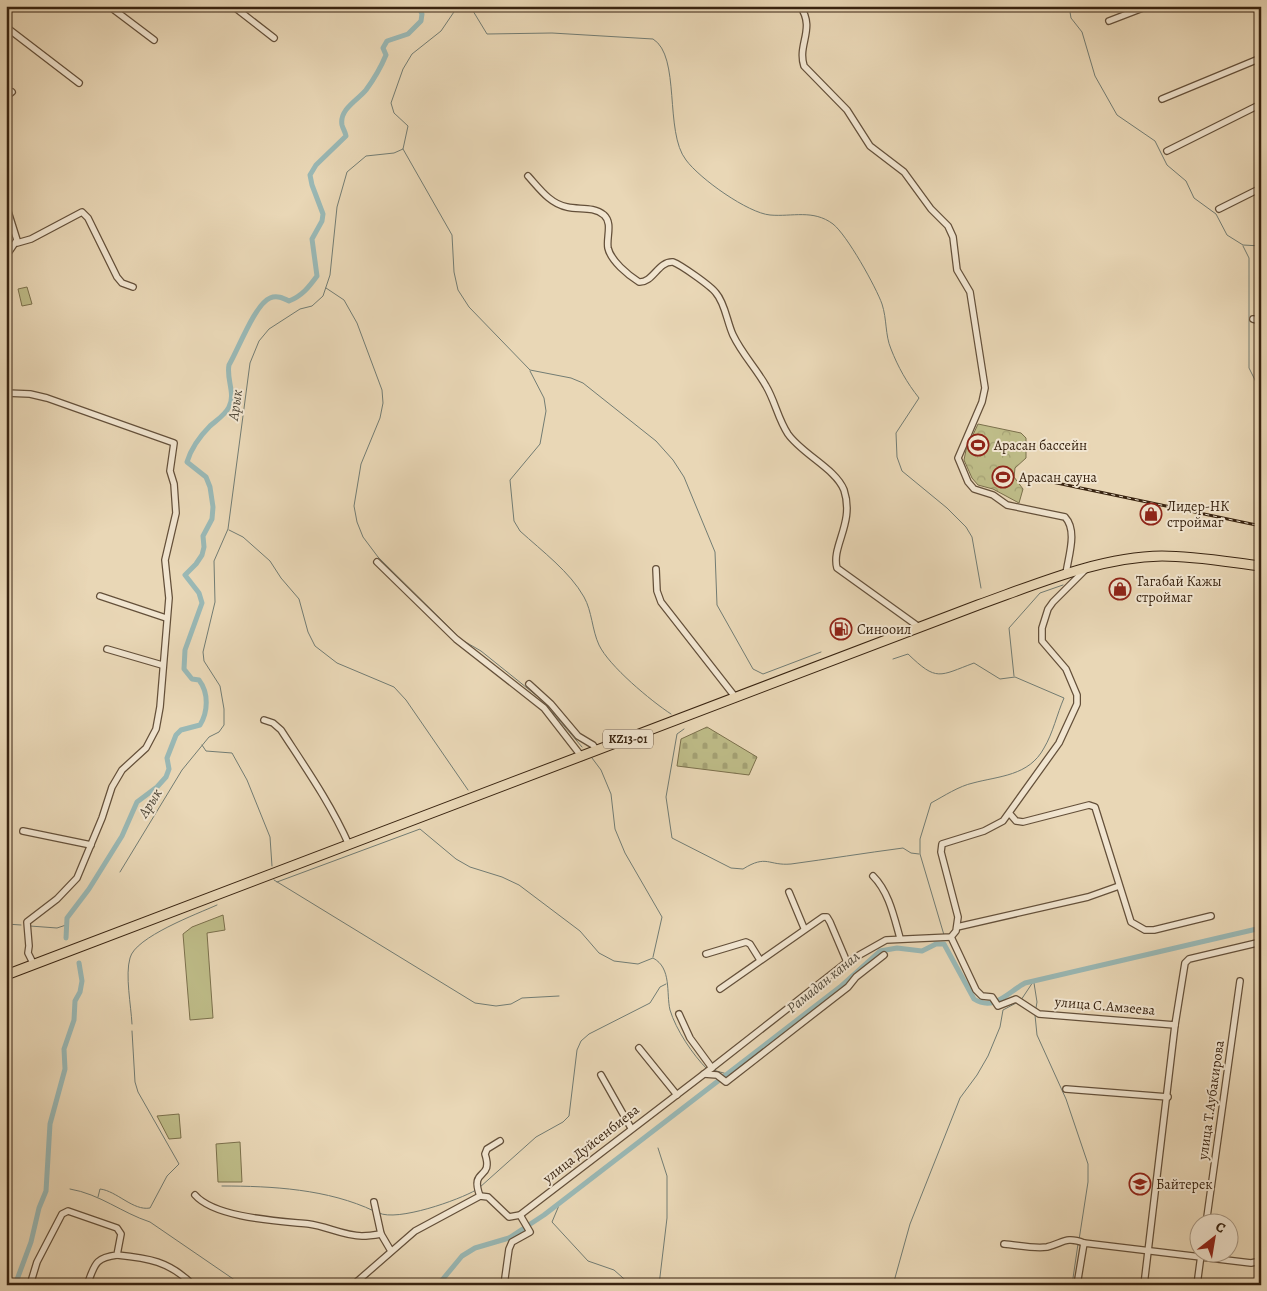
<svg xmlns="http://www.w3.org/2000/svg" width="1267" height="1291" font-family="Alegreya,serif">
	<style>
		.green { fill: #bebc88; stroke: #7b704c }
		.forest { fill: url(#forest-crowns); stroke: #7b704c }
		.cemetery { fill: url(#cemetery-stones); stroke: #7b704c }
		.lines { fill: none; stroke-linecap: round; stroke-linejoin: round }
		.stream { stroke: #727c73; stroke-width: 1 }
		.canal { stroke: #99b8b5; stroke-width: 5 }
		.minor-casing { stroke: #64503a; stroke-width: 8 }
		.highway-casing { stroke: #382310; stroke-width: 11 }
		.minor { stroke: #f1e5d0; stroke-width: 5.5 }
		.highway { stroke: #e9d7b6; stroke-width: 9 }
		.rail-casing { stroke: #382310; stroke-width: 3 }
		.rail { stroke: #f1e5d0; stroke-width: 1; stroke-dasharray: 4; stroke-linecap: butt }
		.labels { text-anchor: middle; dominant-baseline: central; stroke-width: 4; stroke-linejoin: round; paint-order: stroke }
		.shield { fill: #f1e5d0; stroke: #705d4a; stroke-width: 1 }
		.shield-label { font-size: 12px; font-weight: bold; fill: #382310 }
		.poi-label { font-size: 14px; fill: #382310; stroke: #f1e5d0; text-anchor: start }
		.street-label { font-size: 14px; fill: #382310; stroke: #f1e5d0 }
		.water-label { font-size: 15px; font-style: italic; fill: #504839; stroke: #f1e5d0 }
	</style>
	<defs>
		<pattern id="forest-crowns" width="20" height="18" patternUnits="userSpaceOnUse" patternTransform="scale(1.25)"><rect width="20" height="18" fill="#bebc88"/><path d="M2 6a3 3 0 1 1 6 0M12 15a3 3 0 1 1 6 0" fill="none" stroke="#a4a174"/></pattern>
		<pattern id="cemetery-stones" width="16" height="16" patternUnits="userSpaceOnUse" patternTransform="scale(1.25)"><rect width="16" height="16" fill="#bebc88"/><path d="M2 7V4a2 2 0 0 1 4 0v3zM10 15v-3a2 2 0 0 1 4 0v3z" fill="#a4a174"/></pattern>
	</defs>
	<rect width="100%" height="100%" fill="#e9d7b6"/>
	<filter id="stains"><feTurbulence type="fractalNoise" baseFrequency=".004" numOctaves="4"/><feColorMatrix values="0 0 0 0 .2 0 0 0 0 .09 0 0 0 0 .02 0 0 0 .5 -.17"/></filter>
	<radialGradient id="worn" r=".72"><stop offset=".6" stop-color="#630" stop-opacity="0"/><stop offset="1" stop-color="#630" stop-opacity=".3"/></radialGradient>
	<!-- green -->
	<g class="green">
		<polygon points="27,287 32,304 22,306 18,289"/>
		<polygon points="223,915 225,930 207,933 213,1018 190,1020 183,934 192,927"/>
		<polygon points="179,1114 181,1138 169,1139 157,1116"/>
		<polygon points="240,1142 242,1182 218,1182 216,1144"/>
	</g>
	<!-- forest -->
	<polygon class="forest" points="978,424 1021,433 1026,438 1026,458 1015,468 1014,477 1023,489 1019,503 993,489 978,485 972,478 964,460 966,450"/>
	<!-- cemetery -->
	<polygon class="cemetery" points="707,727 757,757 749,775 677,766 681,739"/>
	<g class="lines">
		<!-- stream -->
		<g class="stream">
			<path d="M470,6L487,34L552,33L653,39C681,56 664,132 686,160C700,179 748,213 770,215C792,217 813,209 833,224C847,235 876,287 882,304C887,319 885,335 891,349C898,367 907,383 919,398L896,433L897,457L902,471L947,508L966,527L972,537L981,588"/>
			<polyline points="1069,6 1071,18 1082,32 1095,76 1117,115 1155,141 1167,165 1186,181 1194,198 1216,214 1227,235 1243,245 1261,246"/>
			<polyline points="403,149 452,235 454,272 458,290 469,307 530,370 571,378 583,383 656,441 673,460 684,477 715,552 717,605 753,669 763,674 821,652"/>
			<polyline points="1243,246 1249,258 1249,368 1261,392"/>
			<polyline points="326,288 344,300 357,323 382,390 383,403 380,418 361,464 354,506 357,522 363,537 378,557 462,640 481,651 542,700 582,747"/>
			<path d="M530,371L544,398L546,411L540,444L510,480L514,521L520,531C542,551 570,572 584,597C592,611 592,630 599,645C609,666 651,701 671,714"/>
			<polyline points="229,530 243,537 270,561 281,578 299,599 308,632 315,646 337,663 394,687 406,700 468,790"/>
			<path d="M893,659L908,654C937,682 939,676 974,663L1000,679L1015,677L1064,698C1057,714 1053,733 1044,748C1029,776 999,776 973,783C959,786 944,796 931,803L920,839V854L944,935"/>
			<polyline points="1014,676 1009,628 1040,593 1063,585"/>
			<path d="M684,729L677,734L666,797L672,838L731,868L743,869C767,854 768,866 791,864C828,859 865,853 903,848L911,853L919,854"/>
			<polyline points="202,745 206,751 232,753 247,780 270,837 272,866"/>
			<polyline points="592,758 601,770 611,794 615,829 625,853 662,917 653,957"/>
			<polyline points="120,872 182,770 209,737 219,732 224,725 224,709 220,686 204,661 203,652 215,602 214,561 228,529 250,363 259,341 269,329 300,309 312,306 323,296 330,275 337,207 347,172 366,156 394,153 403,149 408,126 394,113 391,103 403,69 412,54 441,31 458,6"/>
			<polyline points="274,880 475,1003 496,1006 511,1004 522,998 559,996"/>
			<path d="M277,882L420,829L456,859L470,867L502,877L519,885L580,931L599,953L614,961L638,964L653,958C672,968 666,993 670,1010C676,1030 693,1055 707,1069"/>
			<polyline points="6,924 21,925"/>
			<polyline points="30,926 57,928 66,925"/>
			<polyline points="1034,983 1037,1002 1036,1008"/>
			<polyline points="1021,1000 1033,982"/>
			<polyline points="1035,1015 1037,1035 1066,1099 1088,1164 1088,1182 1079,1240"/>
			<path d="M132,1024C131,1005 125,975 130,958C135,937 197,914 217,905"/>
			<polyline points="713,1070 727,1074"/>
			<polyline points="658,1148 667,1176 667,1218 659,1285"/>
			<path d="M222,1186C272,1186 328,1189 374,1211"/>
			<polyline points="479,1188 536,1137 563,1122 569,1116 577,1050 581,1041 589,1034 650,1003 660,987 666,984"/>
			<path d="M70,1189C100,1194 122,1213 150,1222L242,1285"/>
			<path d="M98,1197L100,1189C117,1191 133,1211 150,1208L167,1176L179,1164L138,1092L135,1082L132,1031"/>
			<polyline points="560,1203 552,1222 588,1261 614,1270 631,1285"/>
			<path d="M379,1213C397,1222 459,1200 476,1190"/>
			<polyline points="893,1285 910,1224 960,1098 977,1075 988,1056 1000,1027 1003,1010 1018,1002"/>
			<polyline points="1072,1285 1078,1244"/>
		</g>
		<!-- canal -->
		<g class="canal">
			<path d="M66,938L67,918L89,889L122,836L137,802L157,787L166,777L169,769L167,758L176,735L181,730L200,725C208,712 209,693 199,680L192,679L184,669L185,650L202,603L199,593L185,575L196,564L202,555L204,547L203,536L212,519L213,507L210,487L206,477L187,462C191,449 201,435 210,426C217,420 225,415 229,407C236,394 226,379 229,365C238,350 255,304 270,298C277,295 283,298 289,301C302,296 309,287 317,276L312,239L322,221L323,214L312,185L310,175L316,165L346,136C345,131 343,129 342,125C339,109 359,99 366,90C374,79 381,67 386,55L383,48L387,41L408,34L421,21L422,14L418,6"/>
			<polyline points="15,1285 31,1242 39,1208 46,1191 50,1124 65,1069 64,1049 74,1020 75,1001 80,992 82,981 79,963"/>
			<path d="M438,1285L462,1256L475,1248L509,1238L544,1215L840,987L880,951L897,948L922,951L936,944H944L974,999C994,1012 1008,992 1025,983L1261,928"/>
		</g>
		<!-- minor casing -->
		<g class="minor-casing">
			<g id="minor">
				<polyline points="109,6 154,40"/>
				<polyline points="233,6 274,38"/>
				<path d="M800,6C816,29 797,44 804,66L847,110L870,146L904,172L931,209L948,226L953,237L957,270L970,292L985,388L982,402L958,458L968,482L974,489L993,495L1007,505L1065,517C1078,531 1068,557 1066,574"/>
				<polyline points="1109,21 1148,6"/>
				<polyline points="6,27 79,83"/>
				<polyline points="6,97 12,92"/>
				<polyline points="1162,99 1261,58"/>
				<polyline points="1167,151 1261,104"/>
				<path d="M528,176C539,188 550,204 567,207C579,210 593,206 604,215C613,223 606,238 608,248C611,261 628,275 639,282C653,283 658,261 673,262C681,265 711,286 716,293C725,303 727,322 733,335C742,354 756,368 766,386C775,401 778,419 788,434C802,454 836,469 844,490C855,523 831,546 837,568L919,627"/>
				<polyline points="6,205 17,240 6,256"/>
				<polyline points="1219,209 1261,188"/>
				<polyline points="17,243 31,239 82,212 88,218 117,277 122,283 133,287"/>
				<polyline points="6,264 7,265"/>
				<polyline points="1253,319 1261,321"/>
				<polyline points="6,393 30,394 47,398 174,443 170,471 174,484 176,513 165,560 169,598 160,707 156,729 146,748 122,770 112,787 102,818 77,878 57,899 27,922 29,946 28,953 34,965"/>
				<polyline points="377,562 456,639 544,708 582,757"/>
				<polyline points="656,569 657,591 661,602 736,698"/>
				<polyline points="100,596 166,618"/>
				<polyline points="107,649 162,665"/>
				<polyline points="529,684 551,704 578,736 593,745 597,751"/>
				<path d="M264,720L273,723L281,730C305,767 331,804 349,845"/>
				<polyline points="1010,814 1016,821 1023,822 1089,805 1095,807 1131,922 1145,930 1154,930 1211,916"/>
				<polyline points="23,831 91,845"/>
				<path d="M873,876C889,892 894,917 900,938"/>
				<polyline points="789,892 804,928"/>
				<polyline points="957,927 1088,897 1119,886"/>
				<polyline points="951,937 976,990 982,996 992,997 998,1006 1016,999 1039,1014 1175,1025 1185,963 1189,959 1261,942"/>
				<polyline points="706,954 746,942 750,944 760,960"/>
				<polyline points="720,989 823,917 827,917 830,922 847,962"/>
				<polyline points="679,1014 690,1038 712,1068"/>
				<polyline points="639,1048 677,1095"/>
				<polyline points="704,1074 717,1075 726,1082 848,987 856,977 884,955"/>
				<polyline points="601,1075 631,1128"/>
				<polyline points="1066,1089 1168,1097"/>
				<path d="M195,1195C215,1218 279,1221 309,1224C326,1226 344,1236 362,1236C368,1236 375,1235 381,1234"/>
				<path d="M480,1196C469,1167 494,1181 485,1154L487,1149L500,1141"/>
				<polyline points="374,1202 381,1234 391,1251"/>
				<polyline points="1206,1224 1240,981"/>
				<path d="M1004,1244C1017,1245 1034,1249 1047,1247C1063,1243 1066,1236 1084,1243"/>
				<path d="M117,1255C148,1258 169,1261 193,1285"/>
				<path d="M30,1285L37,1262L62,1214L68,1211L117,1228L121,1234L117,1255C94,1258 95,1265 87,1285"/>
				<polyline points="353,1285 415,1231 480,1196 488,1197 509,1217 520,1215 704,1074 847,962 886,940 951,937 956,931 958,917 941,852 942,844 984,831 1003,821 1059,743 1077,704 1077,695 1066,669 1042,641 1042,628 1048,609 1053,602 1086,569"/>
				<polyline points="504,1285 509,1249 512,1242 530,1232 520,1215"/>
				<polyline points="1077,1285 1084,1243 1251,1263 1261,1261"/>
				<polyline points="1144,1285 1175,1025"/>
				<polyline points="1197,1285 1201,1255"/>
			</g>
		</g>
		<!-- highway casing -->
		<g class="highway-casing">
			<path id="highway" d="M6,975L978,605C1037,584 1099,557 1162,556C1195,556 1228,562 1261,566"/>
		</g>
		<!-- minor -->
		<use href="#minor" class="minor"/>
		<!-- highway -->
		<use href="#highway" class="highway"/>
		<!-- rail casing -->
		<g class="rail-casing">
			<polyline id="rail" points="1033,478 1261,526"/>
		</g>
		<!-- rail -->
		<use href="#rail" class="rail"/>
	</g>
	<!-- icons -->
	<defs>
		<g id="stadium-ring" transform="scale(1.125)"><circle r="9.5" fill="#f1e5d0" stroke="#8f2418" stroke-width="1.5"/><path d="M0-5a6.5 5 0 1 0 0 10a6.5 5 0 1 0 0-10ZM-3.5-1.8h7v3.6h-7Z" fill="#8f2418"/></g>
		<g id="shop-ring" transform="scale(1.125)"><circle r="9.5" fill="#f1e5d0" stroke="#8f2418" stroke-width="1.5"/><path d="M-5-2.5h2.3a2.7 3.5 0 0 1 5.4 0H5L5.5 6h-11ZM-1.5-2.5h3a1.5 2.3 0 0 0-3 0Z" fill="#8f2418"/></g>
		<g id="fuel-ring" transform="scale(1.125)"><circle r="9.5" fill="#f1e5d0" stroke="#8f2418" stroke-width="1.5"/><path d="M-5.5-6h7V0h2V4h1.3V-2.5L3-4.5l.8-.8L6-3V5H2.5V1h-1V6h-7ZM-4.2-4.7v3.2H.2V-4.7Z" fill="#8f2418"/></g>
		<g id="school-ring" transform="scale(1.125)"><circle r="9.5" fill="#f1e5d0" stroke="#8f2418" stroke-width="1.5"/><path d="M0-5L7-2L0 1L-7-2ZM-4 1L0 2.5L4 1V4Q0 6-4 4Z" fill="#8f2418"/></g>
	</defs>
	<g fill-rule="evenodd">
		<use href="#stadium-ring" x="978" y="445"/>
		<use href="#stadium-ring" x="1003" y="477"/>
		<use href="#shop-ring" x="1151" y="514"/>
		<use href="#shop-ring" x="1120" y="589"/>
		<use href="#fuel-ring" x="841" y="629"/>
		<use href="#school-ring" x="1140" y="1184"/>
	</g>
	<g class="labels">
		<!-- shield labels -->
		<rect class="shield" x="603" y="729.5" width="50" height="19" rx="4"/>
		<g class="shield-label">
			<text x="628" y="739">KZ13-01</text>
		</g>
		<!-- poi labels -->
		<g class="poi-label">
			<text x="994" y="445">Арасан бассейн</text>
			<text x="1019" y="477">Арасан сауна</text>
			<text x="1167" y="506">Лидер-НК<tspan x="1167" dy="16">строймаг</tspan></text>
			<text x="1136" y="581">Тагабай Кажы<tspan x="1136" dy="16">строймаг</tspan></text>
			<text x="857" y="629">Синооил</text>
			<text x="1156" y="1184">Байтерек</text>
		</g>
		<!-- street labels -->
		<g class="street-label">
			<text transform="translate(1105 1006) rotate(5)">улица С.Амзеева</text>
			<text transform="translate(1211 1100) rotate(-82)">улица Т.Аубакирова</text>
			<text transform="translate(591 1144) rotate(-38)">улица Дуйсенбиева</text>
		</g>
		<!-- water labels -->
		<g class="water-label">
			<text transform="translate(235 405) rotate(-82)">Арык</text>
			<text transform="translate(150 803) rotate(-58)">Арык</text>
			<text transform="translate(823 982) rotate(-39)">Рамадан канал</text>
		</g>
	</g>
	<!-- margin -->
	<rect width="1267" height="1291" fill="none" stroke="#e9d7b6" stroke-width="25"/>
	<rect x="8" y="8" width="1252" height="1276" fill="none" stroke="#382310" stroke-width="2.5"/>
	<rect x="12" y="12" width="1242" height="1266" fill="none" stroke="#382310"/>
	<!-- north arrow -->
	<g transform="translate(1214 1238) rotate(31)"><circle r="24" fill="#f1e5d0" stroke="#a79783"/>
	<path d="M0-4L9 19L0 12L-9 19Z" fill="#8f2418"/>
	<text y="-8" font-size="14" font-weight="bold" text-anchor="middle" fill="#382310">С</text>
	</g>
	<rect width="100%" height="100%" filter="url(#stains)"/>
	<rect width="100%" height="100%" fill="url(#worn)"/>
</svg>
